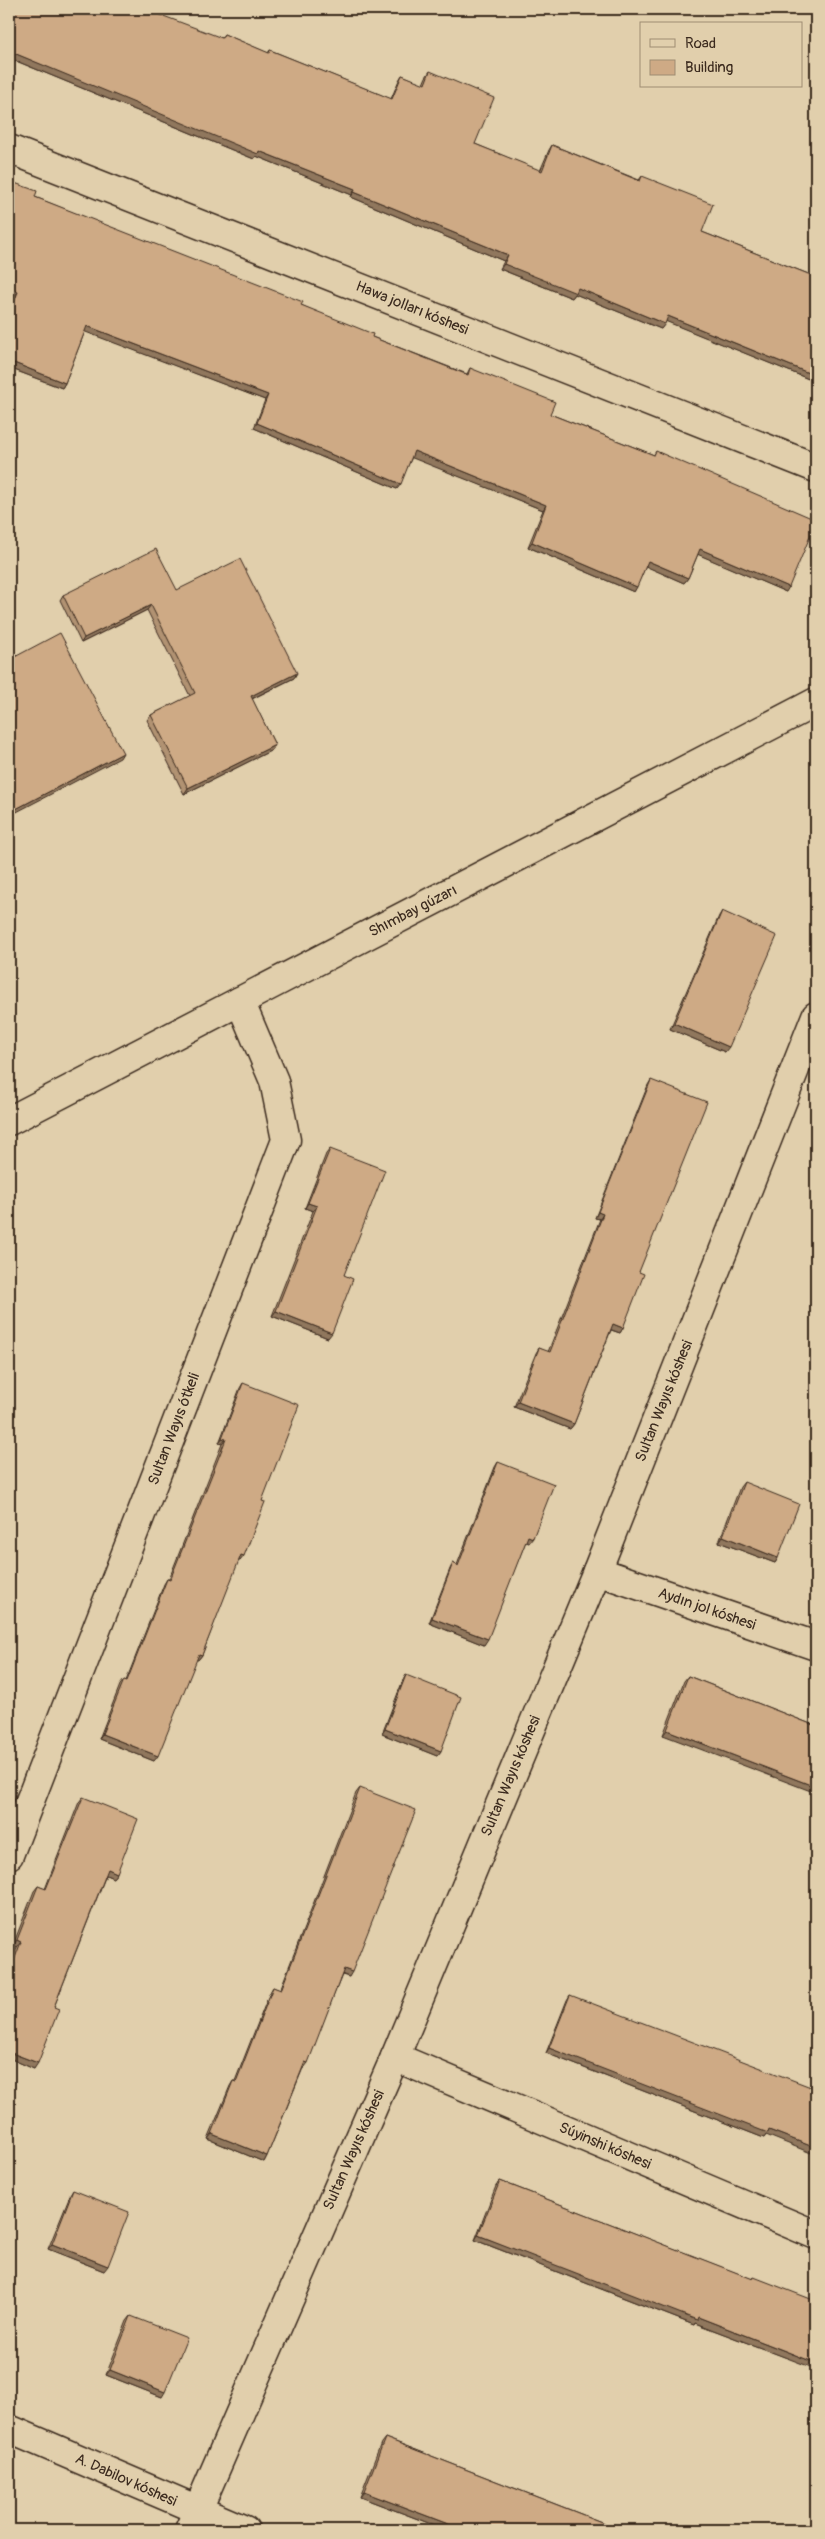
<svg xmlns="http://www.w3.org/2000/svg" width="825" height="2539" font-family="Pangolin,sans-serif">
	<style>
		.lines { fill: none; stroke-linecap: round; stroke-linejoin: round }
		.minor-casing { stroke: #3b2a1e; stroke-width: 31 }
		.major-casing { stroke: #3b2a1e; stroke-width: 31 }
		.minor { stroke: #e1cfac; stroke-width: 28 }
		.major { stroke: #e1cfac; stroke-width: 28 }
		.wall { fill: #b19272; stroke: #3b2a1e }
		.shaded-wall { fill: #90775d; stroke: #3b2a1e }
		.building { fill: #ceaa85; stroke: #3b2a1e }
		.labels { text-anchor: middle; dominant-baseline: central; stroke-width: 4.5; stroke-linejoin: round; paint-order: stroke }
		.street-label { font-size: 15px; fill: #3b2a1e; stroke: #e1cfac }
	</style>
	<rect width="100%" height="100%" fill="#e1cfac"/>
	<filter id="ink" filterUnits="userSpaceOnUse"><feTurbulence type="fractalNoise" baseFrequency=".02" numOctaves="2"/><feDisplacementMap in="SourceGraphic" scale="10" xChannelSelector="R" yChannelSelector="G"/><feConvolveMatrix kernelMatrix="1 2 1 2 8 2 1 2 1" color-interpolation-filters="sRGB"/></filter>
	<g filter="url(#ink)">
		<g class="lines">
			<!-- minor casing -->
			<g class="minor-casing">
				<g id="minor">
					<polyline points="9,149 816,468"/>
					<polyline points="597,1571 816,1646"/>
					<polyline points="9,1855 286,1140 274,1081 240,1001"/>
					<polyline points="395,2057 816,2235"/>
					<polyline points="9,2429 245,2530"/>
					<polyline points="189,2530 395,2057 597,1571 816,1016"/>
				</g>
			</g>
			<!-- major casing -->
			<g class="major-casing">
				<polyline id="major" points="9,1121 816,702"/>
			</g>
			<!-- minor -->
			<use href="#minor" class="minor"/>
			<!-- major -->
			<use href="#major" class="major"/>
		</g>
		<!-- wall -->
		<g class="wall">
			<polygon points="9,9 221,38 224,34 268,53 270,50 391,99 399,80 402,75 423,84 426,77 430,71 475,144 540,171 549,150 552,145 639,180 642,176 702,232 816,277 816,382 666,321 661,329 575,294 572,298 500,269 504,261 351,197 352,195 256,156 254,159 9,58"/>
			<polygon points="9,181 35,197 301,305 372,337 467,374 470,368 550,414 654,455 656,451 786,592 698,554 688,578 684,583 646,566 634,592 528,547 543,510 412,457 397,489 254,428 265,400 85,331 65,383 62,388 9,368 9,310 14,297 9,295"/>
			<polygon points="177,590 294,678 252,699 275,745 272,750 184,794 147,720 151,715 190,696 147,610 81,643 60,600 63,595"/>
			<polygon points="722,911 725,1052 670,1029 719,916"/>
			<polygon points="651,1080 639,1272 623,1328 620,1333 611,1330 574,1424 570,1429 514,1407 536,1353 539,1348 548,1352 600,1219 595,1218 648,1085"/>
			<polygon points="330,1149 344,1275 328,1338 272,1316 313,1211 305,1208 326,1154"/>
			<polygon points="243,1383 262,1501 240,1561 238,1560 202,1655 198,1660 196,1659 154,1761 99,1739 120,1685 124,1680 126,1681 164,1584 167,1579 169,1579 222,1444 219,1443 240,1388"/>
			<polygon points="498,1462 529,1543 526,1541 484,1645 429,1623 450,1569 453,1563 457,1565 495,1467"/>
			<polygon points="744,1482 778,1558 775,1563 719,1542 740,1487"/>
			<polygon points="406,1675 441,1751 437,1756 382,1734 403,1680"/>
			<polygon points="688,1676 816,1726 663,1735 684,1681"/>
			<polygon points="360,1788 349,1977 342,1975 304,2068 303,2068 267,2156 264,2162 208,2139 230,2086 233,2081 235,2081 270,1992 273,1987 280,1990 356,1793"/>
			<polygon points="83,1797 117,1873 113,1878 106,1875 54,2007 34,2069 9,2058 9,1970 17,1947 13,1945 34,1891 38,1886 45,1889 79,1802"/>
			<polygon points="570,1995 766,2135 764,2138 546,2053 567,2000"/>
			<polygon points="500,2181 752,2279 754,2277 785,2357 695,2323 694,2325 475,2240 496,2186"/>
			<polygon points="73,2190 104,2271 48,2249 70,2195"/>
			<polygon points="131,2316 162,2397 106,2375 127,2321"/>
			<polygon points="385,2438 622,2530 447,2530 360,2497 381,2443"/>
		</g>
		<!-- shaded-wall -->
		<g class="shaded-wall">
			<polygon points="9,51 259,151 355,189 352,195 256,156 254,159 9,58"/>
			<polygon points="354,192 508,255 504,261 351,197"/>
			<polygon points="504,264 578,288 665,324 661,329 575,294 572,298 500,269"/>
			<polygon points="9,288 18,292 14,297 9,295"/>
			<polygon points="668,316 816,376 816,382 665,321"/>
			<polygon points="87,326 268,395 265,400 83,331"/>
			<polygon points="9,361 65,383 62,388 9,368"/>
			<polygon points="257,423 401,484 397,489 254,428"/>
			<polygon points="414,451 546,505 543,510 410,457"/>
			<polygon points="532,542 637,587 634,592 528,547"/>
			<polygon points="700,549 789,587 786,592 697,554"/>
			<polygon points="648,561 688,578 684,583 645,566"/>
			<polygon points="151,605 147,610 81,643 84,638"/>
			<polygon points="297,673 294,678 247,701 251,696"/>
			<polygon points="275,745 272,750 184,794 188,788"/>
			<polygon points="123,753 120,758 9,816 12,811"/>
			<polygon points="14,815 11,820 9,821 9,817"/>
			<polygon points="674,1023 729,1047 725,1052 670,1029"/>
			<polygon points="308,1203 317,1206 313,1211 305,1208"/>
			<polygon points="598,1212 603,1214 600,1219 595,1218"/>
			<polygon points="276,1311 332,1333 328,1338 272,1316"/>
			<polygon points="613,1324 623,1328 620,1333 609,1329"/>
			<polygon points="518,1402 574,1424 570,1429 514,1407"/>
			<polygon points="222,1438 226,1439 222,1444 219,1443"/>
			<polygon points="528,1536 533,1538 529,1543 524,1541"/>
			<polygon points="723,1536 778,1558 775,1563 719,1542"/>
			<polygon points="241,1555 244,1556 240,1561 237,1560"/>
			<polygon points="432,1618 488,1639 484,1645 429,1623"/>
			<polygon points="199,1654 202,1655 198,1660 195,1659"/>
			<polygon points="385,1729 441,1751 437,1756 382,1734"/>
			<polygon points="667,1730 816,1787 816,1793 663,1735"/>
			<polygon points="102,1734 158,1756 154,1761 99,1739"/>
			<polygon points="108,1869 117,1873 113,1878 104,1874"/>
			<polygon points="17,1940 21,1942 17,1947 13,1945"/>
			<polygon points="344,1969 352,1972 349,1977 341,1974"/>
			<polygon points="549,2048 769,2130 816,2148 816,2155 766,2135 764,2138 546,2053"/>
			<polygon points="9,2052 38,2063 34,2069 9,2058"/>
			<polygon points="305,2062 308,2063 304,2068 301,2067"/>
			<polygon points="212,2134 267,2156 264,2162 208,2139"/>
			<polygon points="478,2235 698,2317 816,2363 816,2369 695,2323 694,2325 475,2240"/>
			<polygon points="52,2244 108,2266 104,2271 48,2249"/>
			<polygon points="110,2370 165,2392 162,2397 106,2375"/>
			<polygon points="364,2492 464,2530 447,2530 360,2497"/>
		</g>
		<!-- building -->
		<g class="building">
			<polygon points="9,9 145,9 222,38 224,34 269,53 270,50 392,99 402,75 425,84 430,71 494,98 475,144 542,171 552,145 640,181 642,176 713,204 702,232 816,277 816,376 668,316 665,324 578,288 576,293 504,264 508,255 354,192 355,189 259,151 258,154 9,51"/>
			<polygon points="9,181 37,191 35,197 303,302 301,305 373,334 372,337 468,375 470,368 555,402 550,414 654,455 656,451 816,520 816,522 789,587 700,549 688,578 648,561 637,587 532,542 546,505 414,451 401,484 257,423 268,395 87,326 65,383 9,361 9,315 18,292 9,288"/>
			<polygon points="156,549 177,590 240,559 297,673 251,696 275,745 188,788 151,715 195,693 151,605 84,638 63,595"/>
			<polygon points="60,633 123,753 12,811 14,815 9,817 9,660"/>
			<polygon points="722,911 777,936 729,1047 674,1023"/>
			<polygon points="651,1080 707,1102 639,1272 644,1274 623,1328 613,1324 574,1424 518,1402 539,1348 550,1352 603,1214 598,1212"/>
			<polygon points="330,1149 385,1170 344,1275 353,1279 332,1333 276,1311 317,1206 308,1203"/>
			<polygon points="243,1383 299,1405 262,1501 265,1502 244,1556 241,1555 202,1655 199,1654 158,1756 102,1734 124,1680 127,1681 167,1579 170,1580 226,1439 222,1438"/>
			<polygon points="498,1462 554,1484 533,1538 528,1536 488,1639 432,1618 453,1563 458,1566"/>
			<polygon points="744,1482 799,1504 778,1558 723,1536"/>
			<polygon points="406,1675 461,1697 441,1751 385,1729"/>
			<polygon points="688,1676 816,1726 816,1787 667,1730"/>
			<polygon points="360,1788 416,1810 352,1972 344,1969 308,2063 305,2062 267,2156 212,2134 233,2081 236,2082 273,1987 281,1990"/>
			<polygon points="83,1797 138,1819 117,1873 108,1869 54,2007 59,2009 38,2063 9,2052 9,1974 21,1942 17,1940 38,1886 46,1889"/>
			<polygon points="570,1995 816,2089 816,2148 769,2130 768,2133 549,2048"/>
			<polygon points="9,2117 14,2119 9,2131"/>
			<polygon points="500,2181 753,2279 754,2277 816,2301 816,2363 698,2317 697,2320 478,2235"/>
			<polygon points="73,2190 129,2212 108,2266 52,2244"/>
			<polygon points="131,2316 187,2338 165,2392 110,2370"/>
			<polygon points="385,2438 622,2530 464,2530 364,2492"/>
		</g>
	</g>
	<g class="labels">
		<!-- street labels -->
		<g class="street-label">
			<text transform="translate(412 308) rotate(22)">Hawa jolları kóshesi</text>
			<text transform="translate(413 911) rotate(-27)">Shımbay gúzarı</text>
			<text transform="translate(664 1401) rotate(-68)">Sultan Wayıs kóshesi</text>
			<text transform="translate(174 1429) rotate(-69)">Sultan Wayıs ótkeli</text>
			<text transform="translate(707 1609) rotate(19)">Aydın jol kóshesi</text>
			<text transform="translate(511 1776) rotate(-67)">Sultan Wayıs kóshesi</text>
			<text transform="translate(605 2146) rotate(23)">Súyinshi kóshesi</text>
			<text transform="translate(354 2150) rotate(-66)">Sultan Wayıs kóshesi</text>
			<text transform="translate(126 2480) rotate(24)">A. Dabilov kóshesi</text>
		</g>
	</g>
	<!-- margin -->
	<rect width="825" height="2539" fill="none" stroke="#e1cfac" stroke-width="30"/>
	<rect x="15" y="15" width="795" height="2509" fill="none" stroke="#3b2a1e" stroke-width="2" filter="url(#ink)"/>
	<!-- legend -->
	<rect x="640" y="22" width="162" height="65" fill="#e1cfac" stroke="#9f8d73"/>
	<rect x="650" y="39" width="25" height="8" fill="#e1cfac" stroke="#9f8d73"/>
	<text x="685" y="48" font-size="15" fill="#3b2a1e">Road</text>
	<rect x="650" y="60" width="25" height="15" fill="#ceaa85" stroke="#9f8d73"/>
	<text x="685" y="72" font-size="15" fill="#3b2a1e">Building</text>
</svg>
